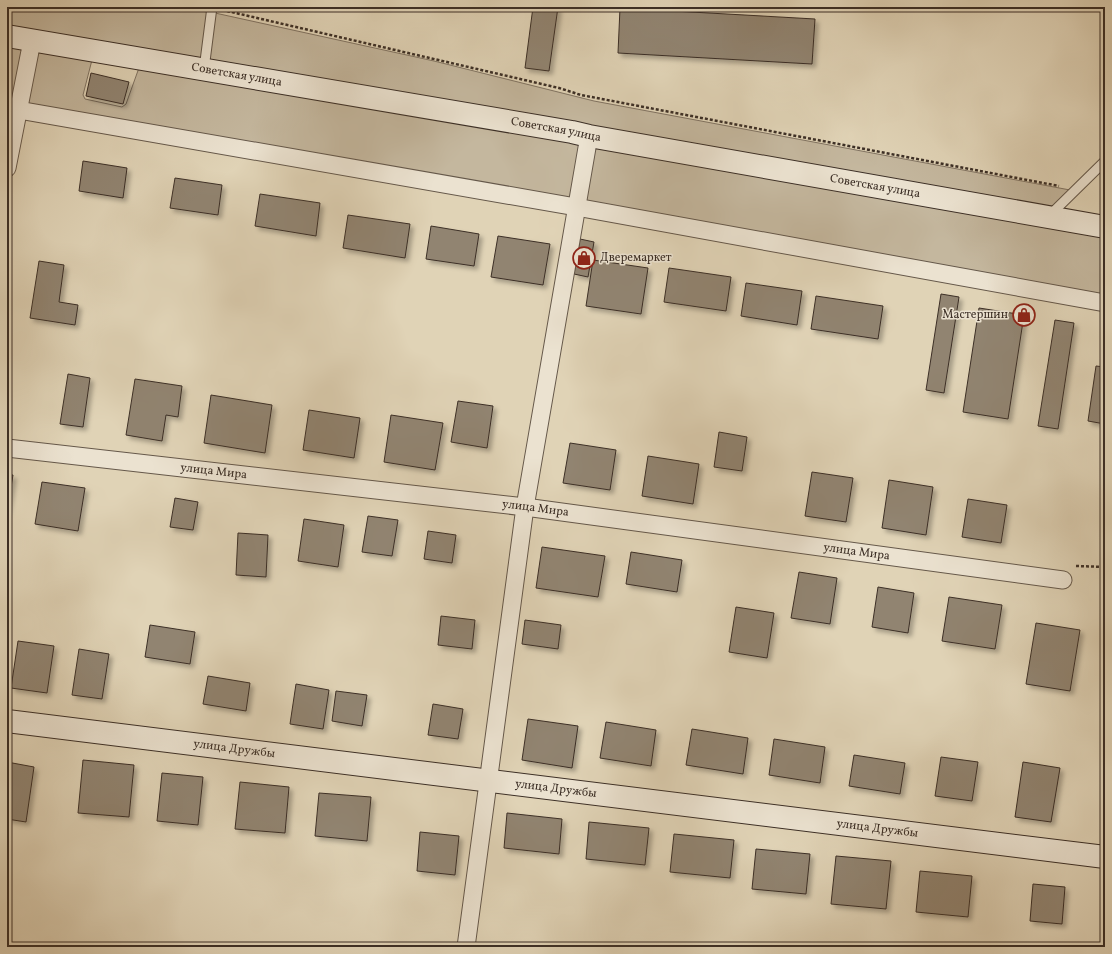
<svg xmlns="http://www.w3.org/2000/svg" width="1112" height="954" font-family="Vollkorn,serif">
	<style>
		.green { fill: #c4b79e; stroke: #807362 }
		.building { fill: #918471; stroke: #3c2f26; filter: url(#shadow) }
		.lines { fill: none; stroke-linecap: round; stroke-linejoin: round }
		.lane-casing { stroke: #65584a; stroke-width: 11 }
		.street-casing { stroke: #65584a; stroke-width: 19 }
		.secondary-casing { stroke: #3c2f26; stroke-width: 24 }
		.path { stroke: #3c2f26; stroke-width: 2.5; stroke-dasharray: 3 2; stroke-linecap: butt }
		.lane { stroke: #ebe2d0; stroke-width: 9 }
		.street { stroke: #ebe2d0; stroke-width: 17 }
		.secondary { stroke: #ebe2d0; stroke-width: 22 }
		.labels { text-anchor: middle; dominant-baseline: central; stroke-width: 3; stroke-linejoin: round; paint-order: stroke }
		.street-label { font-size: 12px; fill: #3c2f26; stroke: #ebe2d0 }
		.poi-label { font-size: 12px; fill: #3c2f26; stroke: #ebe2d0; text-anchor: start }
	</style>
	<defs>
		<filter id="shadow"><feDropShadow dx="3.5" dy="3.5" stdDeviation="2" flood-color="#0004"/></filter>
	</defs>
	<rect width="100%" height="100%" fill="#e0d3b6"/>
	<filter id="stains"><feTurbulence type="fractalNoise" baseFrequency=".005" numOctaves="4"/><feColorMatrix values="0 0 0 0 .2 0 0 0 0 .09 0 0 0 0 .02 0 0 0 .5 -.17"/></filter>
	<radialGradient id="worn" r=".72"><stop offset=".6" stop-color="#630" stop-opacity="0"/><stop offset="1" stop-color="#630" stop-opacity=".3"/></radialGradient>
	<!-- green -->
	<g class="green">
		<polygon points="7,7 180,7 207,12 201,64 7,32"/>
		<polygon points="215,13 434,61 594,101 1070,190 1047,213 207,65"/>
		<polygon points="7,41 27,45 15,105 7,103"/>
		<polygon points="37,48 93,56 83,95 85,99 122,107 126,104 140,65 583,139 571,203 24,107"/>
		<polygon points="593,143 1105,233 1105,298 584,204"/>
	</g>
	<!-- building -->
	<g class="building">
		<polygon points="533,7 558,7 549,71 525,68"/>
		<polygon points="620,8 815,19 812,64 618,53"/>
		<polygon points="91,73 129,82 123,104 86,96"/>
		<polygon points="83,161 127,168 123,198 79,191"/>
		<polygon points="175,178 222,185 218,215 170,208"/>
		<polygon points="260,194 320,203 316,236 255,226"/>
		<polygon points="348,215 410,224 405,258 343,248"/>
		<polygon points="431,226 479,234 474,266 426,259"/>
		<polygon points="498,236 550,244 543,285 491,277"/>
		<polygon points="580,239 594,242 588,277 574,274"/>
		<polygon points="593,260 648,268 641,314 586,306"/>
		<polygon points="39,261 64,265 59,302 78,305 75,325 30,318"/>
		<polygon points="669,268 731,277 726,311 664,302"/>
		<polygon points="746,283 802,291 797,325 741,316"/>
		<polygon points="941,294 959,297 944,393 926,390"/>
		<polygon points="816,296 883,306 878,339 811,329"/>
		<polygon points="979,308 1024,315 1008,419 963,412"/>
		<polygon points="1055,320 1074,323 1058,429 1038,426"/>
		<polygon points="1096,366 1105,367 1105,424 1088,421"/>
		<polygon points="68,374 90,378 83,427 60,424"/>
		<polygon points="135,379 182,386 178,417 166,415 162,441 126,435"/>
		<polygon points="211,395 272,405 265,453 204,443"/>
		<polygon points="458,401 493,406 487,448 451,442"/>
		<polygon points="309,410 360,418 354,458 303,450"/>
		<polygon points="391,415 443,423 435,470 384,462"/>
		<polygon points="719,432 747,437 742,471 714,467"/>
		<polygon points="570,443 616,450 610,490 563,483"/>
		<polygon points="648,456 699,464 693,504 642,496"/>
		<polygon points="812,472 853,478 846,522 805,516"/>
		<polygon points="7,475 13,475 7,511"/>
		<polygon points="889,480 933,487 926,535 882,528"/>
		<polygon points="42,482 85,488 78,531 35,524"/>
		<polygon points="175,498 198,502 193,530 170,527"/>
		<polygon points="968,499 1007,505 1001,543 962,537"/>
		<polygon points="368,516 398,520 392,556 362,552"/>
		<polygon points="304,519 344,525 338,567 298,561"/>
		<polygon points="428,531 456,535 452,563 424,559"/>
		<polygon points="238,533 268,535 266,577 236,575"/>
		<polygon points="542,547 605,556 598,597 536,588"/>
		<polygon points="631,552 682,560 677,592 626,584"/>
		<polygon points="799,572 837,578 830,624 791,618"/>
		<polygon points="878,587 914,593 908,633 872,627"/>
		<polygon points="949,597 1002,605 995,649 942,641"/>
		<polygon points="736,607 774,613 767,658 729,652"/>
		<polygon points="441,616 475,620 472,649 438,645"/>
		<polygon points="525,620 561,625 558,649 522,644"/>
		<polygon points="1036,623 1080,630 1070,691 1026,684"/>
		<polygon points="150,625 195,632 190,664 145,657"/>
		<polygon points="18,641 54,646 47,693 11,688"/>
		<polygon points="79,649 109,654 102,699 72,695"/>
		<polygon points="208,676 250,683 246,711 203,704"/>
		<polygon points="296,684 329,690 323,729 290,724"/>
		<polygon points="336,691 367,695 362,726 332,721"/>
		<polygon points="433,704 463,709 458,739 428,735"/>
		<polygon points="528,719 578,726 572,768 522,760"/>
		<polygon points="606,722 656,730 651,766 600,758"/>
		<polygon points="692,729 748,738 743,774 686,765"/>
		<polygon points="774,739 825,747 820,783 769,775"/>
		<polygon points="854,755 905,763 900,794 849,786"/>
		<polygon points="941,757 978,762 972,801 935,796"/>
		<polygon points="83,760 134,765 129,817 78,813"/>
		<polygon points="7,762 34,767 26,822 7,819"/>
		<polygon points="1023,762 1060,768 1051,822 1015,817"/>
		<polygon points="162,773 203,777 198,825 157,821"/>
		<polygon points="240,782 289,787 285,833 235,829"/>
		<polygon points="319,793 371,797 367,841 315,836"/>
		<polygon points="507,813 562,819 559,854 504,848"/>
		<polygon points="589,822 649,828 645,865 586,859"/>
		<polygon points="420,832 459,836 455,875 417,871"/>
		<polygon points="674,834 734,840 730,878 670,872"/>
		<polygon points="756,849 810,854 806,894 752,889"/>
		<polygon points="836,856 891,861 886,909 831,904"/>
		<polygon points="920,871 972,876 968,917 916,912"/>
		<polygon points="1033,884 1065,887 1062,924 1030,921"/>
		<polygon points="1105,923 1105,947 1102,947"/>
	</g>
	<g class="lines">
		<!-- lane casing -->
		<g class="lane-casing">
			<g id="lane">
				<polyline points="204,69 212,7"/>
				<polyline points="1049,216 1105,161"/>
			</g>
		</g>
		<!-- street casing -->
		<g class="street-casing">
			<g id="street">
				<polyline points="7,108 576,207 1105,303"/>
				<polyline points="7,168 32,41"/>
				<path id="s1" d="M7,448L525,507L1063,580"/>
				<polyline points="466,947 525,507 589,136"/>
			</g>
		</g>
		<!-- secondary casing -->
		<g class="secondary-casing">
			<g id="secondary">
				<path id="s2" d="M7,36L572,132L589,136L1105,227"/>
				<path id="s3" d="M7,721L1105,857"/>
			</g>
		</g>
		<!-- path -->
		<g class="path">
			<polyline points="227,11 559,88 581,95 1059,186"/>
			<polyline points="1076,566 1105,567"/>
		</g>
		<!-- lane -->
		<use href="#lane" class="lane"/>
		<!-- street -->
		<use href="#street" class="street"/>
		<!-- secondary -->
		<use href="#secondary" class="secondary"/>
	</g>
	<!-- icons -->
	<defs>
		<g id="shop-ring" transform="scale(1.15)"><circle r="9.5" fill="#ebe2d0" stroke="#8f2418" stroke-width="1.5"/><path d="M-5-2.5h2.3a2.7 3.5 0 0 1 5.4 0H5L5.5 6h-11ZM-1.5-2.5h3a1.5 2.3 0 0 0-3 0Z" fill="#8f2418"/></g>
	</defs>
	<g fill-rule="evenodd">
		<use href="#shop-ring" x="584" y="258"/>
		<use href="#shop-ring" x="1024" y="315"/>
	</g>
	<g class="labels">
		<!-- street labels -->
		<g class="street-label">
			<text stroke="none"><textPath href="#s2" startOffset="233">Советская улица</textPath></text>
			<text stroke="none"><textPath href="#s2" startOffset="557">Советская улица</textPath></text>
			<text stroke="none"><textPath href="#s2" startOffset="881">Советская улица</textPath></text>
			<text stroke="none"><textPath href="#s1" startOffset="208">улица Мира</textPath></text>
			<text stroke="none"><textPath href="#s1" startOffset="532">улица Мира</textPath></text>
			<text stroke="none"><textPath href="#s1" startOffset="856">улица Мира</textPath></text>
			<text stroke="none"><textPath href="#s3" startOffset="229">улица Дружбы</textPath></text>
			<text stroke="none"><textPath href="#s3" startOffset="553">улица Дружбы</textPath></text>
			<text stroke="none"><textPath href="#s3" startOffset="877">улица Дружбы</textPath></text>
		</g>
		<!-- poi labels -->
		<g class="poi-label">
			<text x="600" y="258">Дверемаркет</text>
			<text x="1008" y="315" text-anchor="end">Мастершин</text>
		</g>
	</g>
	<!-- margin -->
	<rect width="1112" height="954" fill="none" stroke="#e0d3b6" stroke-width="24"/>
	<rect x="8" y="8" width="1096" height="938" fill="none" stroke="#3c2f26" stroke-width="2"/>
	<rect x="12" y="12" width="1088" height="930" fill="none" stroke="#3c2f26"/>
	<rect width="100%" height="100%" filter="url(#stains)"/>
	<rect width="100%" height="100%" fill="url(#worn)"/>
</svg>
